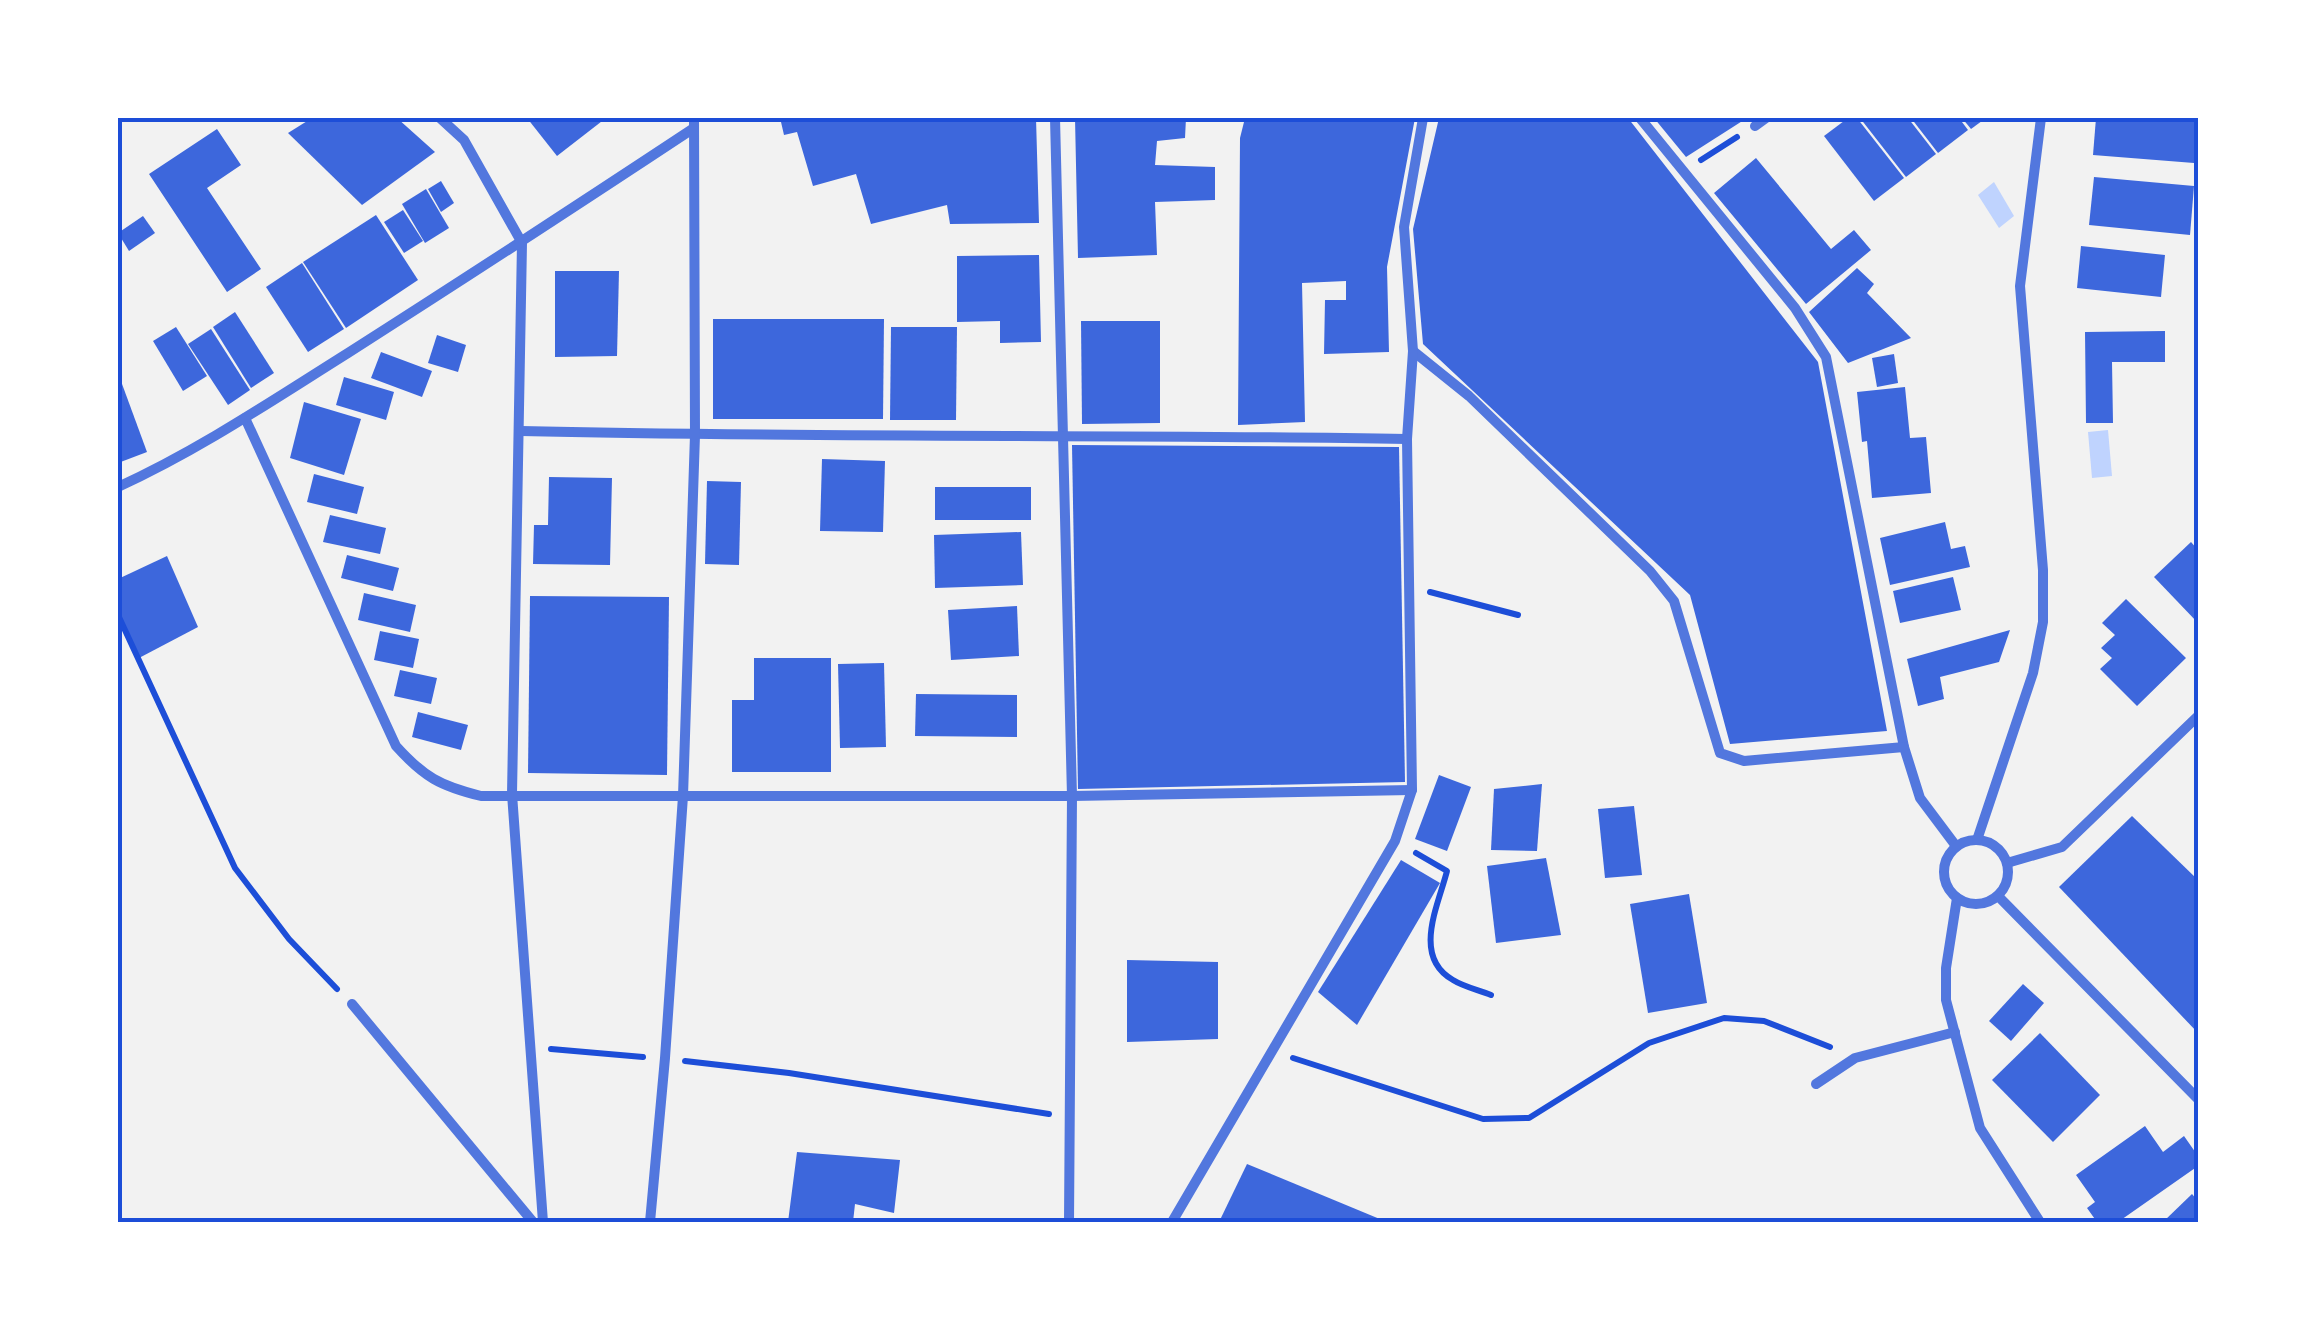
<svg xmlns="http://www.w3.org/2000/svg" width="2316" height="1340" font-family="'DejaVu Sans',sans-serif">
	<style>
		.water { fill: #bfd3fe }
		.building { fill: #3d67dc }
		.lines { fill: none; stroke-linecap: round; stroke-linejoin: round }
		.path { stroke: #1d4ed8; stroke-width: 6 }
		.minor { stroke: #5277de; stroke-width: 10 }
		.neatline { fill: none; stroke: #1d4ed8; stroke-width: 4 }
	</style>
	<rect width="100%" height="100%" fill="#f2f2f2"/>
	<!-- water -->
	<g class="water">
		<polygon points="1994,182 2014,216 1999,228 1978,195"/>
		<polygon points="2108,430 2112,476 2092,478 2088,432"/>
	</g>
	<!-- building -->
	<g class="building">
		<polygon points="312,118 397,118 435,152 362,205 288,133"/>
		<polygon points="527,118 606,118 557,156"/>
		<polygon points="795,118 1036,118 1039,223 950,224 947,205 871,224 856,174 813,186 797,132 784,135 781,122"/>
		<polygon points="1075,118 1186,118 1185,138 1157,141 1155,165 1215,167 1215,200 1155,202 1157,255 1078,258"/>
		<polygon points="1245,118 1415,118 1387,267 1389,352 1324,354 1325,300 1346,300 1346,281 1302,283 1305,422 1238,425 1240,138"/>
		<polygon points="1439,118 1628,118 1818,362 1887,731 1730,744 1690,595 1423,344 1413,229"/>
		<polygon points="1654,118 1747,118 1686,157"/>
		<polygon points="1848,118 1857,118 1904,178 1874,201 1824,136"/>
		<polygon points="1860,118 1908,118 1936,154 1906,177"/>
		<polygon points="1911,118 1959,118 1968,130 1938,153"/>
		<polygon points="1962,118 1986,118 1971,129"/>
		<polygon points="2096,118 2198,118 2194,163 2093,155"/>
		<polygon points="217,129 241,165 207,188 261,269 227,292 149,174"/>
		<polygon points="1756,158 1831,249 1854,230 1871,250 1806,304 1714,193"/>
		<polygon points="2094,177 2194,186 2190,235 2089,225"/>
		<polygon points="441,181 454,203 441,212 428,189"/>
		<polygon points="426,189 449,228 425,243 402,204"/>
		<polygon points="403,210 423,241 404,253 384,222"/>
		<polygon points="376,215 418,280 346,328 303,262"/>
		<polygon points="143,216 155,233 129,251 118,233"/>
		<polygon points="2081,246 2165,255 2161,297 2077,288"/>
		<polygon points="1039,255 1041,342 1000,343 1000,321 957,322 957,256"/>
		<polygon points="302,263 344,329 308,352 266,287"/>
		<polygon points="1857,268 1874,284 1867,293 1911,338 1848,363 1809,312"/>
		<polygon points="555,271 619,271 617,356 555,357"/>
		<polygon points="235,312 274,373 251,388 213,327"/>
		<polygon points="713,319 884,319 883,419 713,419"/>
		<polygon points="1081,321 1160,321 1160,423 1082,424"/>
		<polygon points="176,327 207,376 183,391 153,341"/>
		<polygon points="891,327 957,327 956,420 890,420"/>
		<polygon points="211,329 250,390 228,405 188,344"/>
		<polygon points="2165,331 2165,362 2112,362 2113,423 2086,423 2085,332"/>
		<polygon points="437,335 466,345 458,372 428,363"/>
		<polygon points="381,352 432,371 422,397 371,378"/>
		<polygon points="1894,354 1898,383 1877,387 1872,358"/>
		<polygon points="118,373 147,452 118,463"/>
		<polygon points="344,377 394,392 386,420 336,405"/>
		<polygon points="1905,387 1910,438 1926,437 1931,493 1872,498 1867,441 1862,442 1857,392"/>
		<polygon points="304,402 361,419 344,475 290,458"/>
		<polygon points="1072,445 1399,447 1405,782 1078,789"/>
		<polygon points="822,459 885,461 883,532 820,531"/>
		<polygon points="314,474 364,487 357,514 307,502"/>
		<polygon points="549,477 612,478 610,565 533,564 534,525 548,525"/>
		<polygon points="707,481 741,482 739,565 705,564"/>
		<rect x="935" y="487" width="96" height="33"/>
		<polygon points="330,515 386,528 380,554 323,542"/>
		<polygon points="1945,522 1951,549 1965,546 1970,567 1890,585 1880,538"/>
		<polygon points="1021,532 1023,585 935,588 934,535"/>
		<polygon points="2191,542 2198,550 2198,623 2154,577"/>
		<polygon points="347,555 399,568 393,591 341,578"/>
		<polygon points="167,556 198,627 139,658 118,611 118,579"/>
		<polygon points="1953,577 1961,610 1900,623 1893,591"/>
		<polygon points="364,593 416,605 410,632 358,620"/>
		<polygon points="530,596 669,597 667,775 528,773"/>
		<polygon points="2126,599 2186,658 2137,706 2100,669 2112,658 2101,648 2115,635 2102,623"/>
		<polygon points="1017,606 1019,656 951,660 948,610"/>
		<polygon points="2010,630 1999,662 1940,677 1944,699 1918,706 1907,659"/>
		<polygon points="380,631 419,639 413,668 374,660"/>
		<polygon points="754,658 831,658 831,772 732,772 732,700 754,700"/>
		<polygon points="884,663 886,747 840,748 838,664"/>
		<polygon points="400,670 437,678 431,704 394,696"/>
		<polygon points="916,694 1017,695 1017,737 915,736"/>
		<polygon points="418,712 468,725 461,750 412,737"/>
		<polygon points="1439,775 1471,787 1447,851 1415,839"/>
		<polygon points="1542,784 1537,851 1491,850 1494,789"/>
		<polygon points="1634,806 1642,875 1605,878 1598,809"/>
		<polygon points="2132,816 2198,880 2198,1033 2059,887"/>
		<polygon points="1546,858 1561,935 1496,943 1487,866"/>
		<polygon points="1401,860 1440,883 1357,1025 1318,992"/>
		<polygon points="1689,894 1707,1003 1648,1013 1630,904"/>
		<polygon points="1127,960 1218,962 1218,1039 1127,1042"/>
		<polygon points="2023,984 2044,1003 2011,1041 1989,1021"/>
		<polygon points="2040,1033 2100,1095 2053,1142 1992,1080"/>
		<polygon points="2145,1126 2163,1152 2184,1136 2198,1156 2198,1166 2118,1222 2097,1222 2087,1208 2095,1202 2076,1175"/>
		<polygon points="797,1152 900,1160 894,1213 855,1204 853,1222 788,1222"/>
		<polygon points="1247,1164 1387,1222 1219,1222"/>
		<polygon points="2192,1194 2198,1201 2198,1222 2163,1222"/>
	</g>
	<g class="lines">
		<!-- path -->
		<g class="path">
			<polyline points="1701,160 1737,137"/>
			<polyline points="1430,592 1518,615"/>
			<polyline points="118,615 235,868 289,939 337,989"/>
			<path d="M1416,853L1447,871C1438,906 1412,957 1453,980C1464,987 1479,990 1491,995"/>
			<polyline points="551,1049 643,1057"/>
			<polyline points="1293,1058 1483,1119 1529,1118 1649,1043 1724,1018 1764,1021 1830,1047"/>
			<polyline points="685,1061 789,1073 1049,1114"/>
		</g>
		<!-- minor -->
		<g class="minor">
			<polyline points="440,118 464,140 522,243 512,794 543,1222"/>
			<polyline points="1055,118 1072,796 1069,1222"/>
			<polyline points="1640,118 1795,308 1826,357 1904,747 1920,798 1956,846"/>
			<polyline points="1755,126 1766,118"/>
			<polyline points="1413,351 1469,396 1650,571 1674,601 1720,753 1744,761 1904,747"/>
			<path d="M245,418L396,746C424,777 440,786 481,796H1072L1412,790"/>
			<path d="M521,431C816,438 1112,434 1407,439"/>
			<path d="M118,487C199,450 273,400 348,353C464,279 579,204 694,128"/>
			<circle cx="1976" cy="872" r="32"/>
			<polyline points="1977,840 2033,673 2043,622 2043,570 2020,286 2041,118"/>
			<polyline points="2007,863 2062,847 2198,716"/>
			<polyline points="1998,896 2198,1099"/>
			<polyline points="1957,898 1946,968 1946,1000 1980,1128 2040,1222"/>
			<polyline points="352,1004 533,1222"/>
			<polyline points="1816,1084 1855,1058 1955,1032"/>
			<polyline points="650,1222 665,1058 683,796 695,435 694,118"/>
			<polyline points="1172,1222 1395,841 1412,790 1407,439 1413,351 1404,227 1423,118"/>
		</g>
	</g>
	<!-- border -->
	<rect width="2316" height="1340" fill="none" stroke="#ffffff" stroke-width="240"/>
	<rect x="120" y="120" width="2076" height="1100" class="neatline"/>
</svg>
